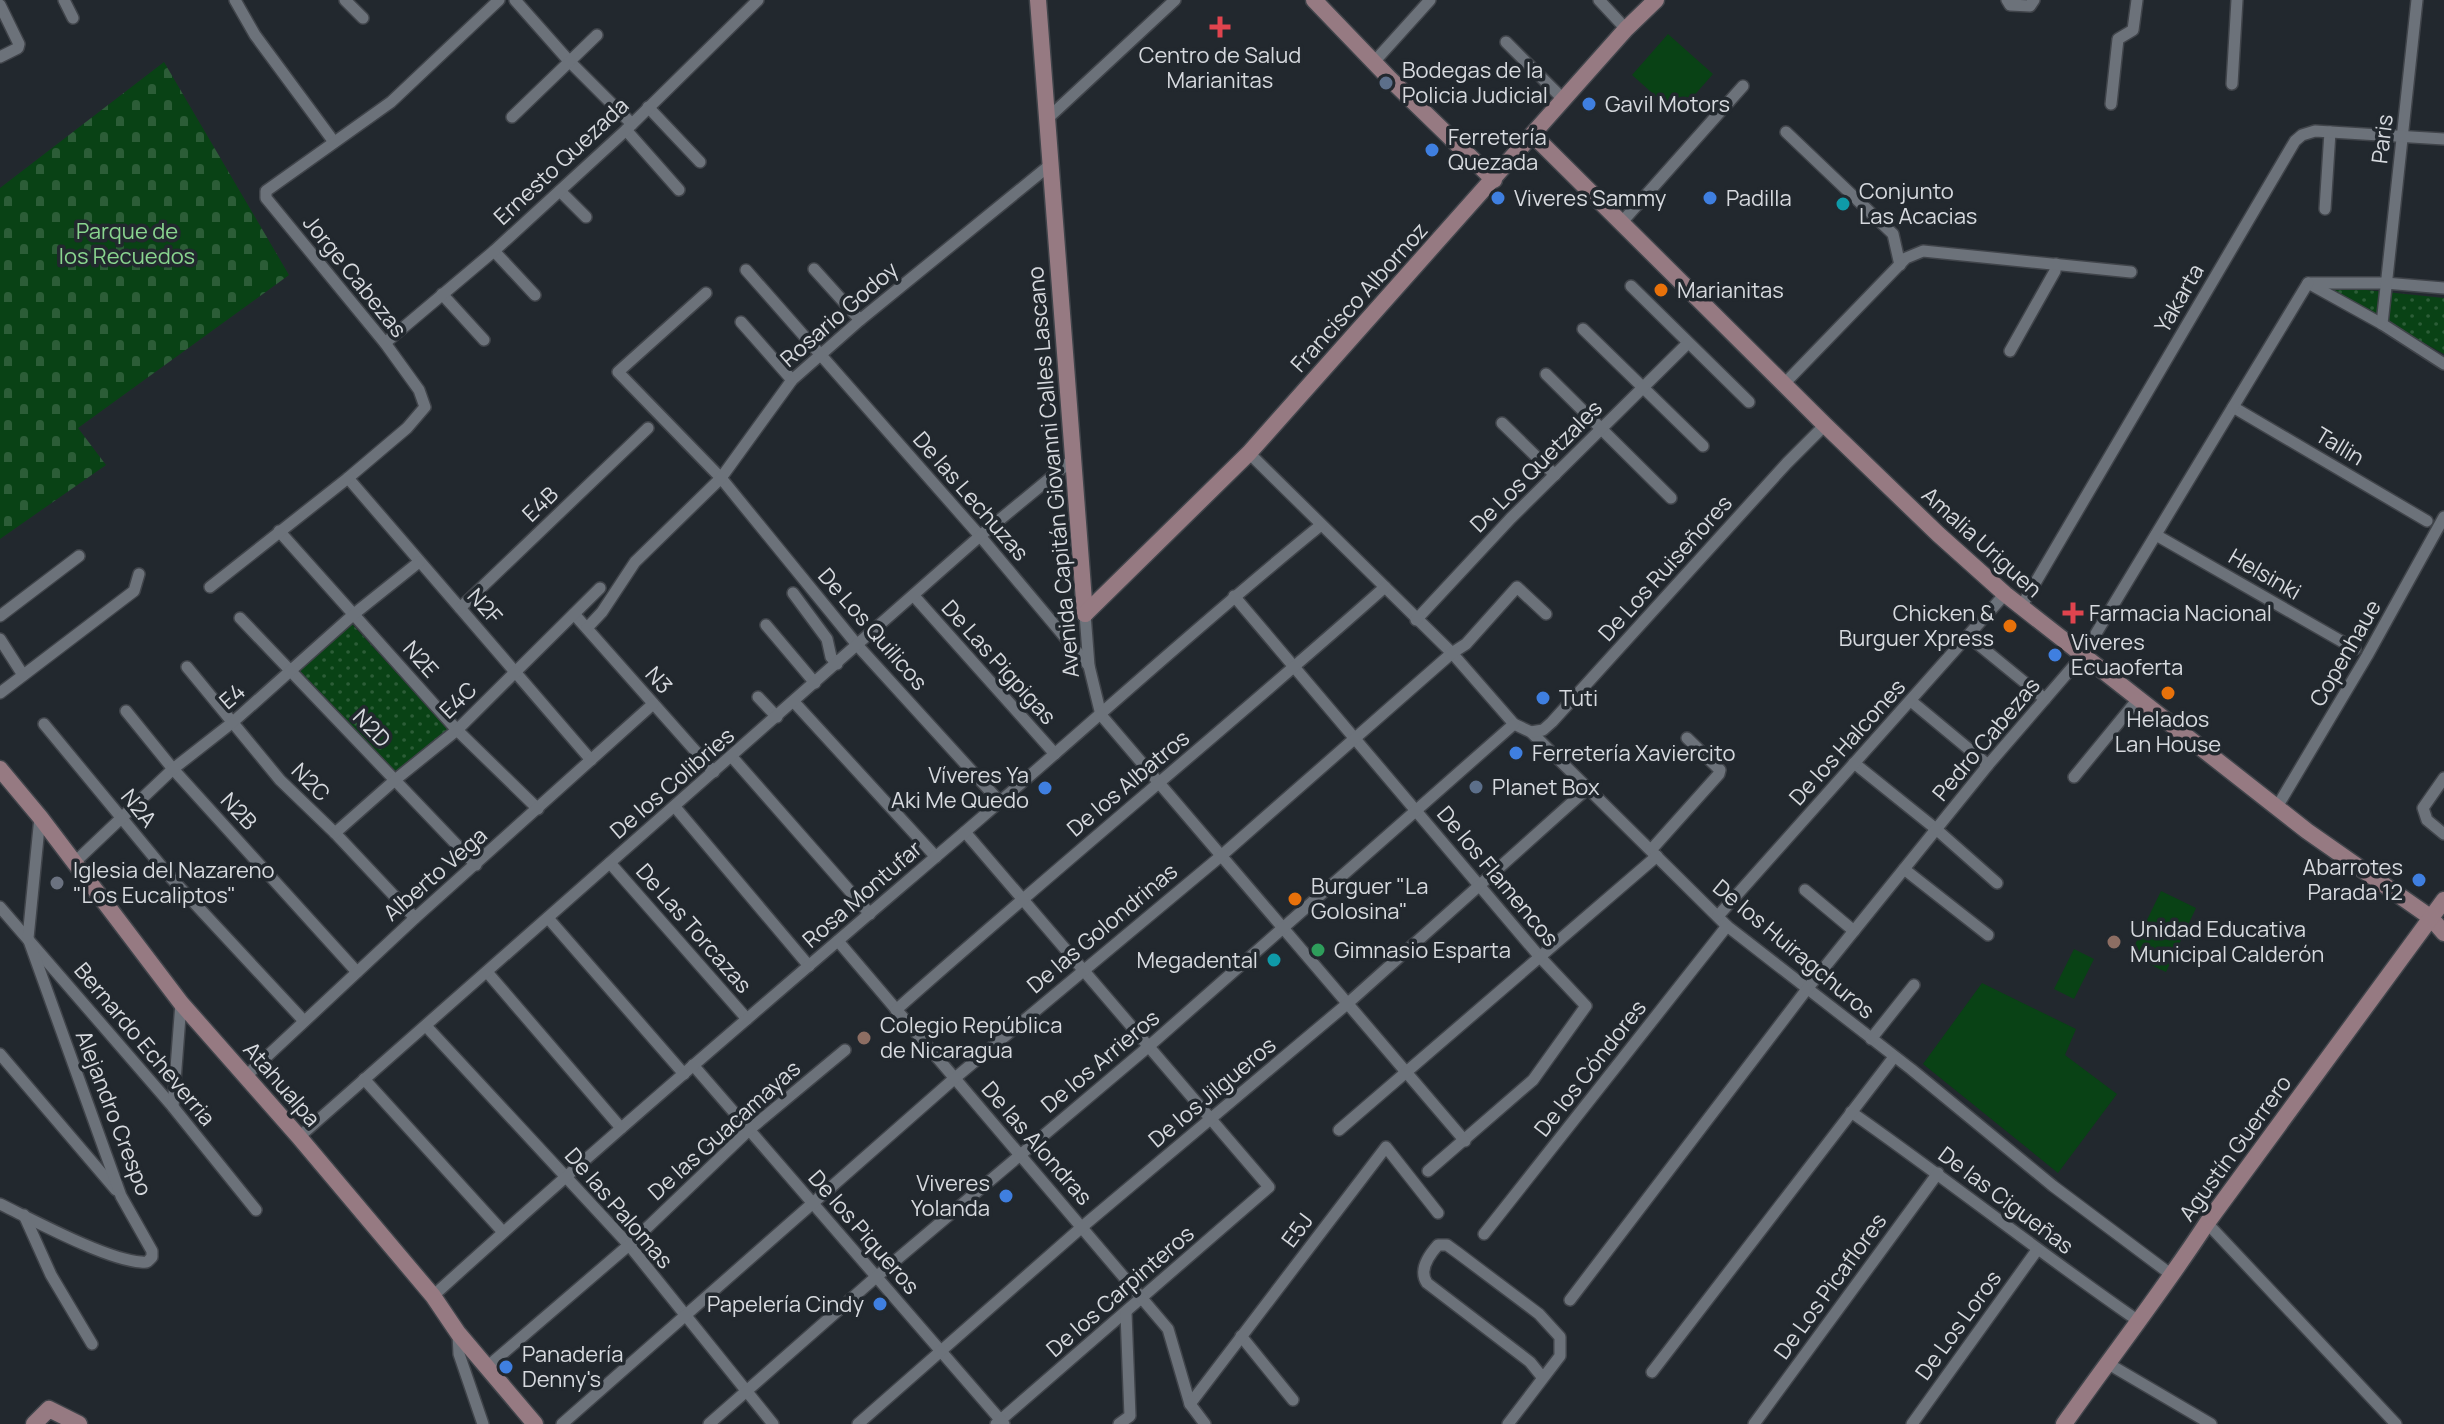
<svg xmlns="http://www.w3.org/2000/svg" width="2444" height="1424" font-family="Manrope,sans-serif">
	<style>
		.grass { fill: #094215 }
		.cemetery { fill: url(#cemetery-stones) }
		.park { fill: url(#park-dots) }
		.lines { fill: none; stroke-linecap: round; stroke-linejoin: round }
		.street-casing { stroke: #40444a; stroke-width: 14 }
		.secondary-casing { stroke: #40444a; stroke-width: 19 }
		.street { stroke: #6c727a; stroke-width: 11 }
		.secondary { stroke: #967a82; stroke-width: 16 }
		.health-dot { fill: #e0444e; stroke: #22282e; stroke-width: 3 }
		.service-dot { fill: #5c6f8a; stroke: #22282e; stroke-width: 3 }
		.shop-dot { fill: #3f7fe0; stroke: #22282e; stroke-width: 3 }
		.culture-dot { fill: #0f9aa8; stroke: #22282e; stroke-width: 3 }
		.food-dot { fill: #e8710a; stroke: #22282e; stroke-width: 3 }
		.worship-dot { fill: #6b7280; stroke: #22282e; stroke-width: 3 }
		.education-dot { fill: #8d6e63; stroke: #22282e; stroke-width: 3 }
		.leisure-dot { fill: #2e9e5b; stroke: #22282e; stroke-width: 3 }
		.labels { text-anchor: middle; dominant-baseline: central; stroke-width: 7; stroke-linejoin: round; paint-order: stroke }
		.poi-label { font-size: 22px; fill: #d6d9de; stroke: #22282e; text-anchor: start }
		.street-label { font-size: 22px; fill: #d6d9de; stroke: #22282e }
		.park-label { font-size: 22px; fill: #89d58f; stroke: #22282e }
	</style>
	<defs>
		<pattern id="cemetery-stones" width="16" height="16" patternUnits="userSpaceOnUse" patternTransform="scale(2)"><rect width="16" height="16" fill="#094215"/><path d="M2 7V4a2 2 0 0 1 4 0v3zM10 15v-3a2 2 0 0 1 4 0v3z" fill="#2c5d37"/></pattern>
		<pattern id="park-dots" width="8" height="8" patternUnits="userSpaceOnUse" patternTransform="scale(2)"><rect width="8" height="8" fill="#094215"/><path d="M2 2h.1M6 6h.1" fill="none" stroke="#2c5d37" stroke-width="1.8" stroke-linecap="round"/></pattern>
	</defs>
	<rect width="100%" height="100%" fill="#22282e"/>
	<!-- grass -->
	<g class="grass">
		<polygon points="1668,34 1713,74 1677,115 1632,75"/>
		<polygon points="2161,891 2196,908 2166,972 2130,955"/>
		<polygon points="2074,949 2094,959 2074,999 2054,989"/>
		<polygon points="1982,983 2076,1029 2065,1055 2117,1094 2058,1173 1923,1064"/>
	</g>
	<!-- cemetery -->
	<polygon class="cemetery" points="164,62 289,275 78,428 106,465 0,539 0,188"/>
	<!-- park -->
	<g class="park">
		<polygon points="2318,285 2444,298 2444,354"/>
		<polygon points="350,622 449,730 397,777 295,672"/>
	</g>
	<g class="lines">
		<!-- street casing -->
		<g class="street-casing">
			<g id="street">
				<polyline points="64,0 73,18"/>
				<polyline points="235,0 255,35 334,142"/>
				<polyline points="345,0 363,18"/>
				<polyline points="515,0 569,61 632,124"/>
				<polyline points="1599,0 1626,29"/>
				<polyline points="2007,0 2010,5 2030,6 2034,0"/>
				<polyline points="0,5 19,44 18,48 0,57"/>
				<polyline points="1506,42 1564,100"/>
				<polyline points="1374,62 1430,0"/>
				<polyline points="2232,84 2237,0"/>
				<polyline points="2111,104 2118,39 2133,30 2137,0"/>
				<polyline points="648,107 700,162"/>
				<polyline points="512,117 597,35"/>
				<polyline points="1047,119 1175,0"/>
				<polyline points="626,130 679,190"/>
				<polyline points="1786,132 1893,234 1900,265"/>
				<polyline points="560,191 586,217"/>
				<polyline points="2325,209 2330,132"/>
				<polyline points="1622,222 1743,86"/>
				<polyline points="494,251 535,295"/>
				<polyline points="814,269 860,320"/>
				<polyline points="746,270 980,536 1089,666"/>
				<polyline points="2308,283 2382,324 2444,364"/>
				<polyline points="2309,283 2385,283 2444,288"/>
				<polyline points="1631,286 1749,402"/>
				<polyline points="706,293 618,372 721,478 858,646 1000,802"/>
				<polyline points="442,294 484,340"/>
				<polyline points="741,322 792,380"/>
				<polyline points="2382,324 2417,0"/>
				<polyline points="1583,329 1703,446"/>
				<polyline points="385,343 494,251 626,130 758,0"/>
				<polyline points="2010,351 2055,271 2056,264"/>
				<polyline points="1546,374 1671,498"/>
				<polyline points="1785,383 1906,258 1923,251 2131,272"/>
				<polyline points="2233,407 2427,521"/>
				<polyline points="1502,423 1555,475"/>
				<polyline points="1249,453 1452,653 1514,724 1531,732 1727,926 1911,1069 2053,1186 2173,1276"/>
				<polyline points="348,478 591,760"/>
				<polyline points="279,531 457,730 538,809"/>
				<polyline points="2156,535 2355,649"/>
				<polyline points="210,587 348,478 407,428 425,407 419,390 385,343 266,198 266,191 391,102 499,0"/>
				<polyline points="793,593 827,639 831,657 837,664"/>
				<polyline points="914,596 1055,754"/>
				<polyline points="1234,596 1539,956 1586,1006 1533,1080 1428,1171"/>
				<polyline points="2021,607 2295,141 2302,135 2315,131 2444,139"/>
				<polyline points="460,608 648,428"/>
				<polyline points="574,614 714,772"/>
				<polyline points="1085,614 1089,666 1101,715 1465,1141"/>
				<polyline points="0,616 79,556"/>
				<polyline points="240,618 476,865"/>
				<polyline points="1416,620 1511,518 1688,343"/>
				<polyline points="766,625 815,683"/>
				<polyline points="587,628 602,612 635,562 721,478 792,380 860,320 1050,165"/>
				<polyline points="1968,636 2045,699"/>
				<polyline points="0,639 23,675"/>
				<polyline points="187,667 280,780 335,833 415,918"/>
				<polyline points="0,693 134,591 139,574"/>
				<polyline points="758,697 777,717"/>
				<polyline points="1911,701 1988,765"/>
				<polyline points="794,702 936,857"/>
				<polyline points="126,711 173,769 357,972"/>
				<polyline points="44,724 172,879 304,1021"/>
				<polyline points="1531,732 1543,730 1552,722 1787,463 1825,425"/>
				<polyline points="732,757 870,914"/>
				<polyline points="1854,763 1936,829 1997,883"/>
				<polyline points="2074,777 2138,699"/>
				<polyline points="2444,778 2423,808 2427,820 2444,834"/>
				<polyline points="675,807 809,966"/>
				<polyline points="2277,807 2367,656 2444,517"/>
				<polyline points="965,832 1269,1187 996,1424"/>
				<polyline points="335,833 395,780 457,730 600,588"/>
				<polyline points="1651,850 1719,774 1720,770 1687,738"/>
				<polyline points="75,862 173,769 233,722 354,614 419,562"/>
				<polyline points="610,863 747,1019"/>
				<polyline points="1904,869 1988,935"/>
				<polyline points="1805,890 1854,931"/>
				<polyline points="0,907 173,1107 256,1210"/>
				<polyline points="1718,916 2005,594"/>
				<polyline points="548,918 684,1074"/>
				<polyline points="838,941 1168,1329 1190,1404 1205,1424"/>
				<polyline points="487,972 621,1128"/>
				<path d="M896,1010C1057,867 1224,730 1385,587"/>
				<polyline points="426,1026 629,1245 773,1424"/>
				<polyline points="1871,1039 1914,985"/>
				<polyline points="0,1054 116,1190"/>
				<polyline points="693,1065 1004,1424"/>
				<polyline points="246,1076 415,918 653,704"/>
				<polyline points="364,1079 503,1232"/>
				<polyline points="173,1107 181,1003"/>
				<path d="M1851,1112C1948,1180 2040,1253 2137,1320"/>
				<polyline points="1339,1130 1657,856"/>
				<polyline points="299,1137 980,536 1072,460"/>
				<path d="M0,1204C33,1220 107,1260 141,1262C148,1263 147,1262 152,1257V1251L121,1196L28,938L40,817"/>
				<polyline points="24,1215 51,1275 92,1344"/>
				<polyline points="2207,1223 2396,1424"/>
				<polyline points="1484,1234 1727,926"/>
				<path d="M433,1296C612,1133 797,976 981,818C1094,721 1204,620 1321,525"/>
				<polyline points="1570,1300 1807,989 1988,765 2083,655 2308,283"/>
				<polyline points="458,1334 459,1354 483,1424"/>
				<polyline points="1241,1336 1293,1400"/>
				<polyline points="2107,1363 2211,1424"/>
				<polyline points="487,1367 629,1245 749,1130 845,1050"/>
				<polyline points="1652,1372 1894,1057"/>
				<polyline points="1190,1404 1386,1147 1438,1213"/>
				<polyline points="562,1424 955,1078 1221,856 1452,653 1466,644 1517,587 1546,614"/>
				<polyline points="709,1424 876,1277 1148,1047 1514,724"/>
				<polyline points="858,1424 1082,1227 1347,1004 1588,788"/>
				<polyline points="1119,1424 1130,1416 1126,1313"/>
				<path d="M1508,1424L1560,1356V1337L1539,1314L1458,1253L1447,1245H1438C1429,1255 1418,1270 1427,1283L1530,1362L1543,1378"/>
				<polyline points="1754,1424 1938,1173"/>
				<polyline points="1912,1424 2037,1250"/>
			</g>
		</g>
		<!-- secondary casing -->
		<g class="secondary-casing">
			<g id="secondary">
				<polyline points="1038,0 1085,614"/>
				<polyline points="1314,0 1390,79 1494,180"/>
				<polyline points="1533,135 1825,425 1938,534 2005,594 2307,831 2430,917 2444,933"/>
				<polyline points="1085,614 1249,453 1626,29 1656,0"/>
				<polyline points="0,769 40,817 181,1003 299,1137 433,1296 458,1333 535,1424"/>
				<polyline points="34,1424 49,1409 79,1424"/>
				<path d="M2064,1424C2111,1357 2162,1292 2207,1223L2444,900"/>
			</g>
		</g>
		<!-- street -->
		<use href="#street" class="street"/>
		<!-- secondary -->
		<use href="#secondary" class="secondary"/>
	</g>
	<!-- markers -->
	<g class="health-dot">
		<path d="M1216 15h8v8h8v8h-8v8h-8v-8h-8v-8h8z"/>
		<path d="M2069 601h8v8h8v8h-8v8h-8v-8h-8v-8h8z"/>
	</g>
	<g class="service-dot">
		<circle cx="1386" cy="83" r="8"/>
		<circle cx="1476" cy="787" r="8"/>
	</g>
	<g class="shop-dot">
		<circle cx="1589" cy="104" r="8"/>
		<circle cx="1432" cy="150" r="8"/>
		<circle cx="1498" cy="198" r="8"/>
		<circle cx="1710" cy="198" r="8"/>
		<circle cx="2055" cy="655" r="8"/>
		<circle cx="1543" cy="698" r="8"/>
		<circle cx="1516" cy="753" r="8"/>
		<circle cx="1045" cy="788" r="8"/>
		<circle cx="2419" cy="880" r="8"/>
		<circle cx="1006" cy="1196" r="8"/>
		<circle cx="880" cy="1304" r="8"/>
		<circle cx="506" cy="1367" r="8"/>
	</g>
	<g class="culture-dot">
		<circle cx="1843" cy="204" r="8"/>
		<circle cx="1274" cy="960" r="8"/>
	</g>
	<g class="food-dot">
		<circle cx="1661" cy="290" r="8"/>
		<circle cx="2010" cy="626" r="8"/>
		<circle cx="2168" cy="693" r="8"/>
		<circle cx="1295" cy="899" r="8"/>
	</g>
	<circle class="worship-dot" cx="57" cy="883" r="8"/>
	<g class="education-dot">
		<circle cx="2114" cy="942" r="8"/>
		<circle cx="864" cy="1038" r="8"/>
	</g>
	<circle class="leisure-dot" cx="1318" cy="950" r="8"/>
	<g class="labels">
		<!-- poi labels -->
		<g class="poi-label">
			<text x="1220" y="55" text-anchor="middle">Centro de Salud<tspan x="1220" dy="25">Marianitas</tspan></text>
			<text x="1402" y="70">Bodegas de la<tspan x="1402" dy="25">Policia Judicial</tspan></text>
			<text x="1605" y="104">Gavil Motors</text>
			<text x="1448" y="137">Ferretería<tspan x="1448" dy="25">Quezada</tspan></text>
			<text x="1859" y="191">Conjunto<tspan x="1859" dy="25">Las Acacias</tspan></text>
			<text x="1514" y="198">Viveres Sammy</text>
			<text x="1726" y="198">Padilla</text>
			<text x="1677" y="290">Marianitas</text>
			<text x="1994" y="613" text-anchor="end">Chicken &amp;<tspan x="1994" dy="25">Burguer Xpress</tspan></text>
			<text x="2089" y="613">Farmacia Nacional</text>
			<text x="2071" y="642">Viveres<tspan x="2071" dy="25">Ecuaoferta</tspan></text>
			<text x="1559" y="698">Tuti</text>
			<text x="2168" y="719" text-anchor="middle">Helados<tspan x="2168" dy="25">Lan House</tspan></text>
			<text x="1532" y="753">Ferretería Xaviercito</text>
			<text x="1029" y="775" text-anchor="end">Víveres Ya<tspan x="1029" dy="25">Aki Me Quedo</tspan></text>
			<text x="1492" y="787">Planet Box</text>
			<text x="2403" y="867" text-anchor="end">Abarrotes<tspan x="2403" dy="25">Parada 12</tspan></text>
			<text x="73" y="870">Iglesia del Nazareno<tspan x="73" dy="25">"Los Eucaliptos"</tspan></text>
			<text x="1311" y="886">Burguer "La<tspan x="1311" dy="25">Golosina"</tspan></text>
			<text x="2130" y="929">Unidad Educativa<tspan x="2130" dy="25">Municipal Calderón</tspan></text>
			<text x="1334" y="950">Gimnasio Esparta</text>
			<text x="1258" y="960" text-anchor="end">Megadental</text>
			<text x="880" y="1025">Colegio República<tspan x="880" dy="25">de Nicaragua</tspan></text>
			<text x="990" y="1183" text-anchor="end">Viveres<tspan x="990" dy="25">Yolanda</tspan></text>
			<text x="864" y="1304" text-anchor="end">Papelería Cindy</text>
			<text x="522" y="1354">Panadería<tspan x="522" dy="25">Denny's</tspan></text>
		</g>
		<!-- street labels -->
		<g class="street-label">
			<text transform="translate(2382 139) rotate(-83)">Paris</text>
			<text transform="translate(561 161) rotate(-43)">Ernesto Quezada</text>
			<text transform="translate(355 276) rotate(51)">Jorge Cabezas</text>
			<text transform="translate(1359 297) rotate(-48)">Francisco Albornoz</text>
			<text transform="translate(2179 298) rotate(-60)">Yakarta</text>
			<text transform="translate(839 314) rotate(-41)">Rosario Godoy</text>
			<text transform="translate(2340 446) rotate(31)">Tallin</text>
			<text transform="translate(1536 466) rotate(-45)">De Los Quetzales</text>
			<text transform="translate(1053 472) rotate(-95)">Avenida Capitán Giovanni Calles Lascano</text>
			<text transform="translate(971 496) rotate(49)">De las Lechuzas</text>
			<text transform="translate(540 504) rotate(-44)">E4B</text>
			<text transform="translate(1982 542) rotate(42)">Amalia Uriguen</text>
			<text transform="translate(1665 568) rotate(-48)">De Los Ruiseñores</text>
			<text transform="translate(2265 574) rotate(30)">Helsinki</text>
			<text transform="translate(485 606) rotate(48)">N2F</text>
			<text transform="translate(873 629) rotate(49)">De Los Quilicos</text>
			<text transform="translate(2345 653) rotate(-60)">Copenhaue</text>
			<text transform="translate(421 659) rotate(48)">N2E</text>
			<text transform="translate(999 662) rotate(48)">De Las Pigpigas</text>
			<text transform="translate(659 680) rotate(49)">N3</text>
			<text transform="translate(232 696) rotate(-41)">E4</text>
			<text transform="translate(458 700) rotate(-44)">E4C</text>
			<text transform="translate(372 728) rotate(46)">N2D</text>
			<text transform="translate(1986 739) rotate(-50)">Pedro Cabezas</text>
			<text transform="translate(1847 742) rotate(-48)">De los Halcones</text>
			<text transform="translate(311 782) rotate(45)">N2C</text>
			<text transform="translate(672 783) rotate(-41)">De los Colibries</text>
			<text transform="translate(1128 783) rotate(-40)">De los Albatros</text>
			<text transform="translate(139 808) rotate(51)">N2A</text>
			<text transform="translate(239 811) rotate(47)">N2B</text>
			<text transform="translate(435 874) rotate(-41)">Alberto Vega</text>
			<text transform="translate(1498 876) rotate(50)">De los Flamencos</text>
			<text transform="translate(862 894) rotate(-41)">Rosa Montufar</text>
			<text transform="translate(694 928) rotate(49)">De Las Torcazas</text>
			<text transform="translate(1102 928) rotate(-40)">De las Golondrinas</text>
			<text transform="translate(1794 949) rotate(40)">De los Huiragchuros</text>
			<text transform="translate(145 1044) rotate(50)">Bernardo Echeverria</text>
			<text transform="translate(1100 1061) rotate(-40)">De los Arrieros</text>
			<text transform="translate(1590 1068) rotate(-52)">De los Cóndores</text>
			<text transform="translate(282 1084) rotate(49)">Atahualpa</text>
			<text transform="translate(1212 1092) rotate(-40)">De los Jilgueros</text>
			<text transform="translate(114 1113) rotate(69)">Alejandro Crespo</text>
			<text transform="translate(724 1130) rotate(-42)">De las Guacamayas</text>
			<text transform="translate(1037 1143) rotate(49)">De las Alondras</text>
			<text transform="translate(2235 1148) rotate(-54)">Agustín Guerrero</text>
			<text transform="translate(2006 1200) rotate(37)">De las Cigueñas</text>
			<text transform="translate(619 1208) rotate(49)">De las Palomas</text>
			<text transform="translate(1297 1230) rotate(-53)">E5J</text>
			<text transform="translate(864 1232) rotate(49)">De los Piqueros</text>
			<text transform="translate(1830 1286) rotate(-54)">De Los Picaflores</text>
			<text transform="translate(1120 1291) rotate(-41)">De los Carpinteros</text>
			<text transform="translate(1958 1325) rotate(-54)">De Los Loros</text>
		</g>
		<!-- park labels -->
		<g class="park-label">
			<text x="127" y="231">Parque de<tspan x="127" dy="25">los Recuedos</tspan></text>
		</g>
	</g>
</svg>
